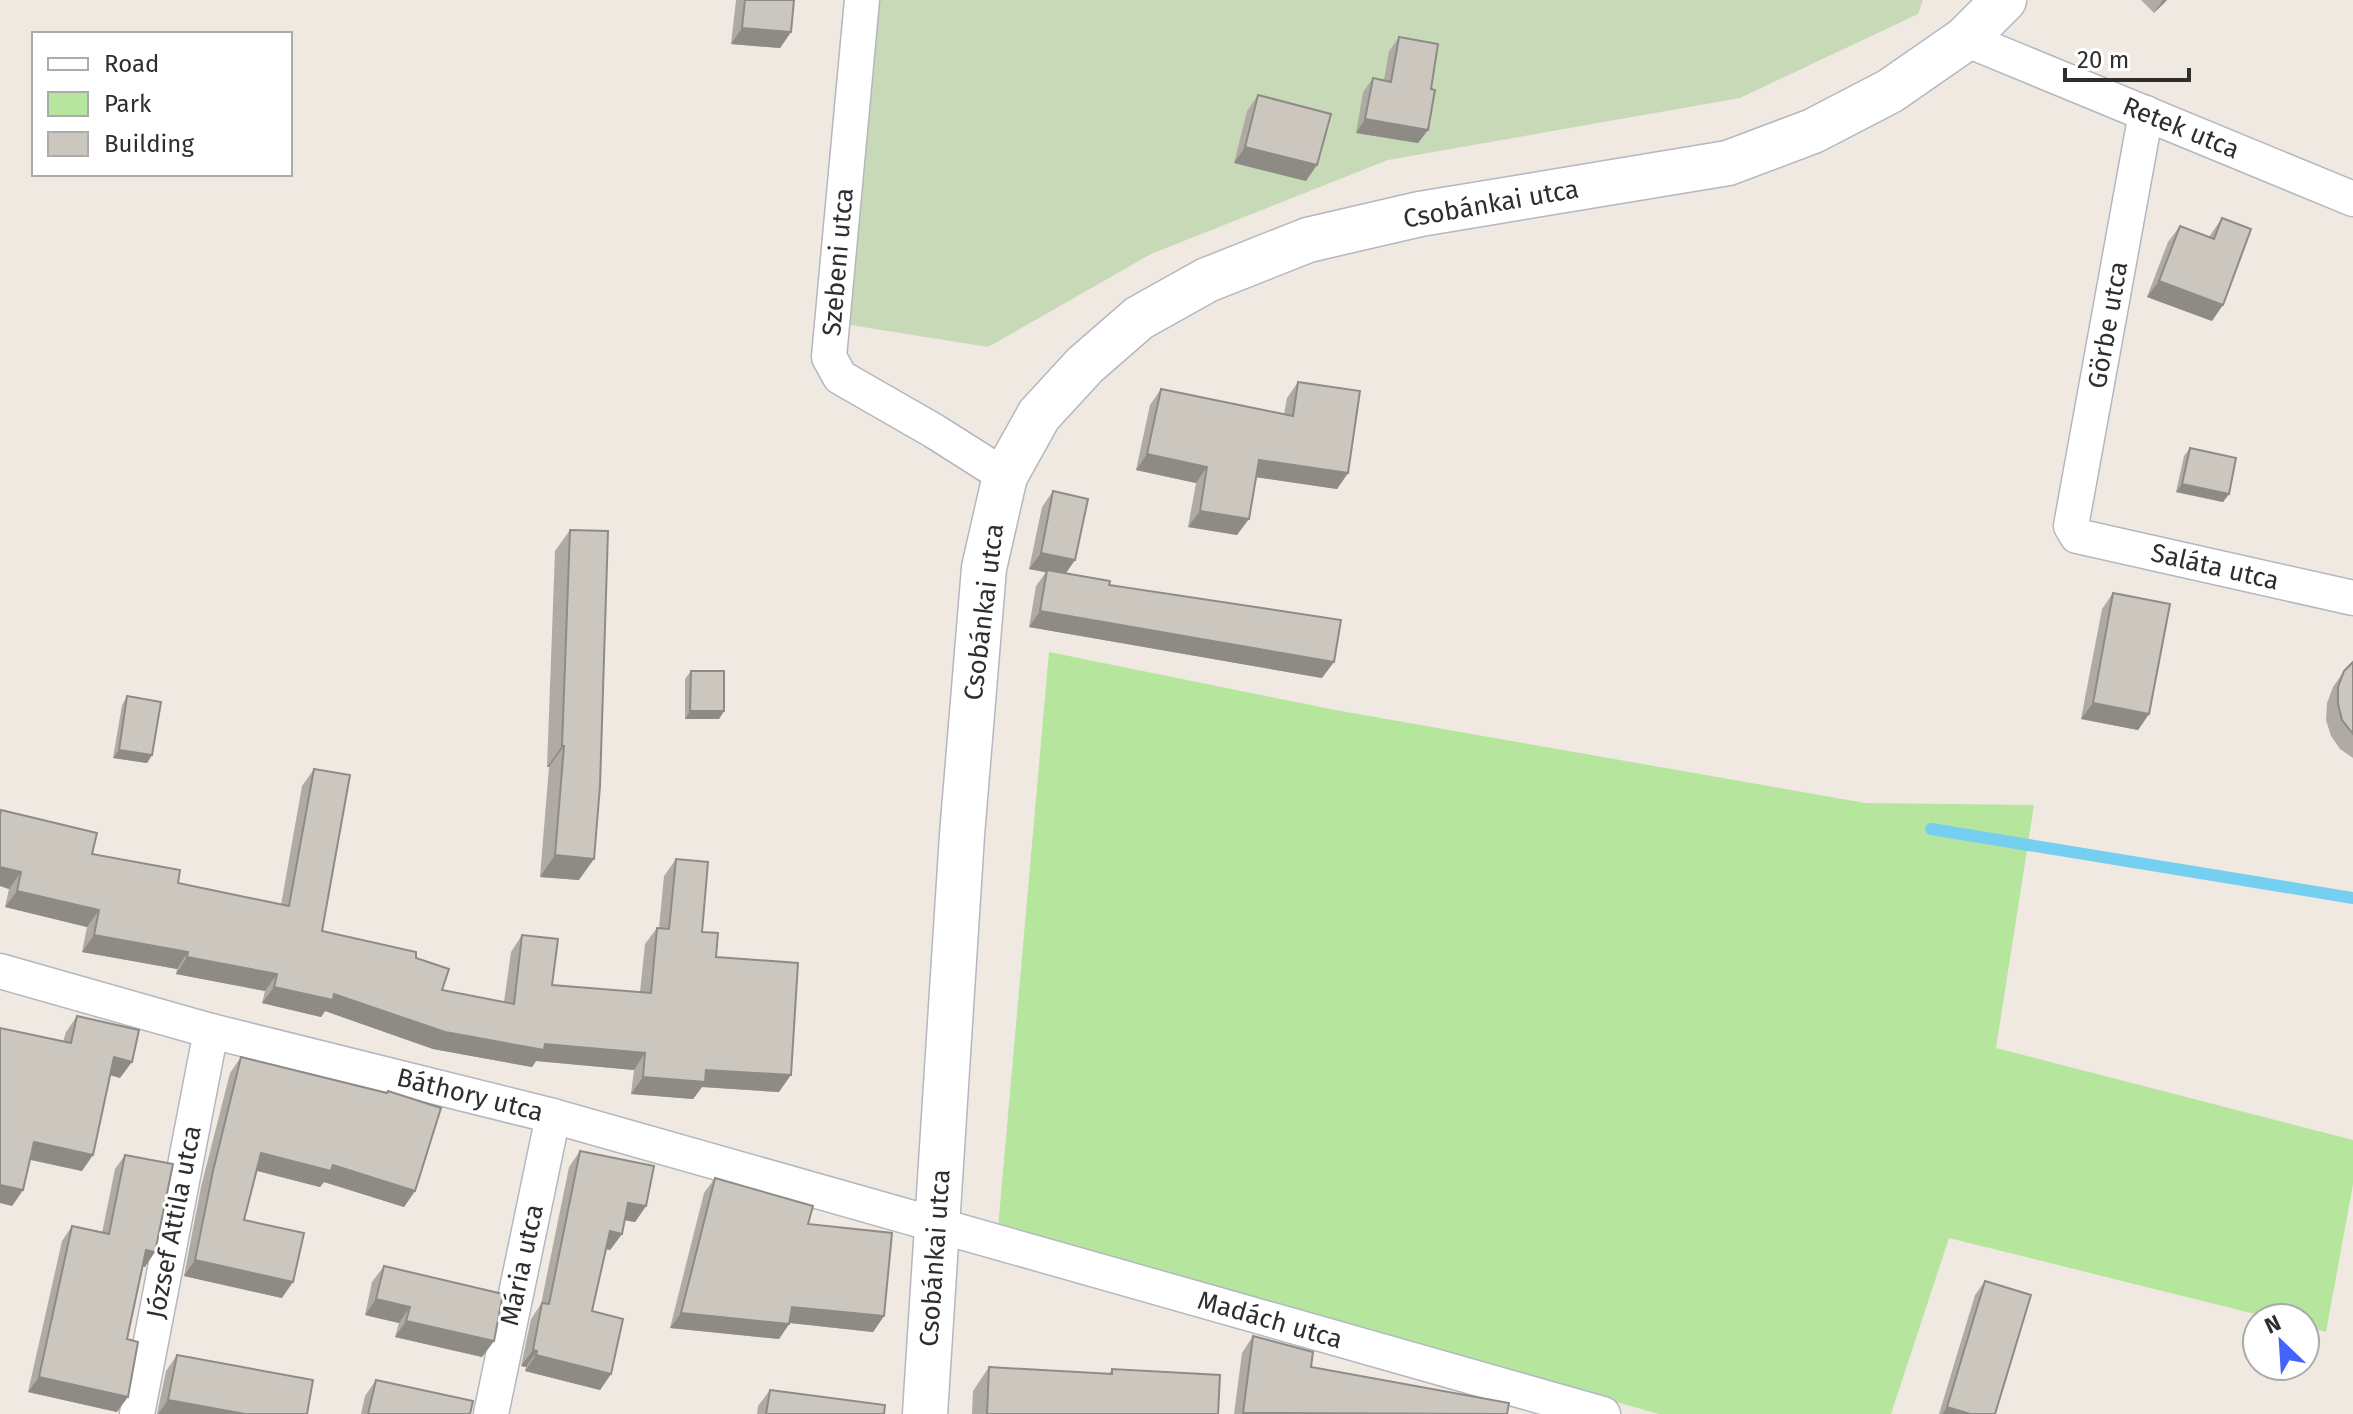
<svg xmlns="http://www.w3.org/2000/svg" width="2353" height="1414" font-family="'Fira Sans',sans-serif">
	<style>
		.green { fill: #b6e59e }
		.cemetery { fill: #c8d9b8 }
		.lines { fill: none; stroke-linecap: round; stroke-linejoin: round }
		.stream { stroke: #75cff0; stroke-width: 12 }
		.street-casing { stroke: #b4b7c1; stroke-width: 37 }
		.secondary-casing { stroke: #b4b7c1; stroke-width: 47 }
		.street { stroke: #fff; stroke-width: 34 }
		.secondary { stroke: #fff; stroke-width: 44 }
		.wall { fill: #afaba4 }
		.shaded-wall { fill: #8e8b86 }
		.building { fill: #cbc7bf; stroke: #8e8b86; stroke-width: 2 }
		.labels { text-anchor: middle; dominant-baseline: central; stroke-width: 6; stroke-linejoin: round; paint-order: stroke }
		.street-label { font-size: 26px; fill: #2e2e2e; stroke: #fff }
	</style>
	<rect width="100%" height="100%" fill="#efe9e1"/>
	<!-- green -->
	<polygon class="green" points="1049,652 1335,710 1865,803 2034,805 1996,1048 2353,1140 2353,1184 2326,1332 2305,1326 2305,1318 2271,1318 1949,1238 1891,1414 1659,1414 998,1228"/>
	<!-- cemetery -->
	<polygon class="cemetery" points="872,0 1923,0 1918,14 1740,98 1388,160 1151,254 988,347 844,324"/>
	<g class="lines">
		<!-- stream -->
		<polyline class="stream" points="1931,829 2353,898"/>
		<!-- street casing -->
		<g class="street-casing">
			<g id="street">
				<polyline points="862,0 829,357 840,377 934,431 1005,476"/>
				<polyline points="1965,39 2353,199"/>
				<polyline points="2146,113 2071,526 2077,536 2353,598"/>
				<polyline points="0,971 211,1031 553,1116 1603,1414"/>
				<polyline points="137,1414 211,1031"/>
				<polyline points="491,1414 553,1116"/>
			</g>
		</g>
		<!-- secondary casing -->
		<g class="secondary-casing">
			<polyline id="secondary" points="925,1414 962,835 984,568 1005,476 1039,415 1085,365 1139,318 1207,280 1308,240 1420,214 1728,163 1813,131 1890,91 1965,39 2004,0"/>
		</g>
		<!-- street -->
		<use href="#street" class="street"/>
		<!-- secondary -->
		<use href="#secondary" class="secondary"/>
	</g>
	<!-- wall -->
	<g class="wall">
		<polygon points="736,0 794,0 791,32 780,48 731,44"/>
		<polygon points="2141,0 2167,0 2154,13"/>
		<polygon points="1399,37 1431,89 1428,130 1418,143 1356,133 1363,92 1373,78 1384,80 1389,51"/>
		<polygon points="1258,95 1306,181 1234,163 1247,111"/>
		<polygon points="2222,218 2212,321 2147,297 2168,242 2180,226 2209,237"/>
		<polygon points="1298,382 1348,473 1337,489 1256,477 1237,535 1188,527 1196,483 1136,470 1150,405 1161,389 1284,414 1287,398"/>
		<polygon points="2190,448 2229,494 2223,502 2176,492 2184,456"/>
		<polygon points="1053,491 1075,560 1065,573 1109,585 1322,678 1029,627 1036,586 1046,572 1029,569 1042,507"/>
		<polygon points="570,530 579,880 540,877 549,767 547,767 555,551"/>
		<polygon points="2113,593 2149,714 2138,730 2081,719 2102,609"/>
		<polygon points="2353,662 2353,758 2340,749 2331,736 2326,720 2327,703 2333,687 2344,671"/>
		<polygon points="691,671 724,711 719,719 685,719 685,679"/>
		<polygon points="127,696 152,755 147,763 113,758 122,705"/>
		<polygon points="314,769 322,931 416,958 442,990 504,1002 511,952 522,935 552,985 640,992 645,944 657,928 659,928 664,876 676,859 702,932 716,957 779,1092 702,1087 693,1099 631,1094 634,1070 536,1061 532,1067 433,1049 325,1011 321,1017 262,1003 265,991 176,974 177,969 82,952 87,927 5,907 9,889 0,886 0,812 1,810 92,854 178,883 281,905 302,786"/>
		<polygon points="77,1016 120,1078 110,1075 82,1171 30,1160 23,1190 12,1206 66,1032"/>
		<polygon points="241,1057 415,1191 404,1207 324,1182 320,1187 257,1171 244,1220 282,1298 184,1276 201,1187 230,1073"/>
		<polygon points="580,1151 646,1206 635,1222 625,1220 622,1234 610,1250 606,1249 592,1311 611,1374 600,1390 525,1371 526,1367 521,1366 531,1319 541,1304 569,1167"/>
		<polygon points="125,1155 145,1267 143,1267 127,1339 117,1412 28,1392 62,1241 72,1226 102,1233 115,1169"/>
		<polygon points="715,1178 808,1224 884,1316 873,1332 790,1323 779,1339 670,1328 704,1193"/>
		<polygon points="384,1266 494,1341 482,1357 395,1337 399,1323 365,1315 372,1282"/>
		<polygon points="1985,1281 1995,1414 1939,1414 1975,1295"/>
		<polygon points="1253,1336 1311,1367 1507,1414 1234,1414 1242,1353"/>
		<polygon points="177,1355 307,1414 157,1414 166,1371"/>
		<polygon points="989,1367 1109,1374 1112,1369 1218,1414 972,1414 973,1391"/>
		<polygon points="376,1380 470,1414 361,1414 365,1396"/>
		<polygon points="770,1390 884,1414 757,1414 758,1406"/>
	</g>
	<!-- shaded-wall -->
	<g class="shaded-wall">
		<polygon points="2163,0 2167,0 2154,13"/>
		<polygon points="742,28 791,32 780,48 731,44"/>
		<polygon points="1365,119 1428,130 1418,143 1356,133"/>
		<polygon points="1245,147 1317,165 1306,181 1234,163"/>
		<polygon points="2159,281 2223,305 2212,321 2147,297"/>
		<polygon points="1147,454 1207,467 1196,483 1136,470"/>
		<polygon points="1259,460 1348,473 1337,489 1248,476"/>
		<polygon points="2182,484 2229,494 2223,502 2176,492"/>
		<polygon points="1200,511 1249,519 1237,535 1188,527"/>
		<polygon points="1041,553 1075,560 1064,576 1029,569"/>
		<polygon points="1040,611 1334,662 1322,678 1029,627"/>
		<polygon points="2093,703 2149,714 2138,730 2081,719"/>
		<polygon points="690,711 724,711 719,719 685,719"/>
		<polygon points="562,746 564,746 549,767 547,767"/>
		<polygon points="119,750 152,755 147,763 113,758"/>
		<polygon points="555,855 594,859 579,880 540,877"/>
		<polygon points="0,867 21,872 9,889 0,886"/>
		<polygon points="17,891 99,910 87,927 5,907"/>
		<polygon points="94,935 188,952 177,969 82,952"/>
		<polygon points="187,957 277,974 265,991 176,974"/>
		<polygon points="274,987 334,994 545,1044 645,1053 634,1070 536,1061 532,1067 433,1049 325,1011 321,1017 262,1003"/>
		<polygon points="114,1057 132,1062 120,1078 103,1073"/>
		<polygon points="706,1070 791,1075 779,1092 702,1087 693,1099 631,1094 643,1077"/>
		<polygon points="34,1142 93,1155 82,1171 23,1158"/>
		<polygon points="261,1153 333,1165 415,1191 404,1207 324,1182 320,1187 250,1169"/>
		<polygon points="0,1185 23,1190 12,1206 0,1203"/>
		<polygon points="628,1203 646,1206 635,1222 617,1219"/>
		<polygon points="610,1231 622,1234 610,1250 598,1247"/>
		<polygon points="146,1250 155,1252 145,1267 136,1265"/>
		<polygon points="195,1260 293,1282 282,1298 184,1276"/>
		<polygon points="376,1299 410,1307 399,1323 365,1315"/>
		<polygon points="792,1307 884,1316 873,1332 781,1322"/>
		<polygon points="681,1313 789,1324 779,1339 670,1328"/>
		<polygon points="406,1321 494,1341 482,1357 395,1337"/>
		<polygon points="533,1350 537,1351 526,1367 521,1366"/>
		<polygon points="536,1355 611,1374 600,1390 525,1371"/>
		<polygon points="39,1377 128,1397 117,1412 28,1392"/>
		<polygon points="168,1400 245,1414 158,1414"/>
		<polygon points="1947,1407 1970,1414 1942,1414"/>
	</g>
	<!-- building -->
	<g class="building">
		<polygon points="745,0 794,0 791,32 742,28"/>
		<polygon points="1399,37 1438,44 1431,89 1435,90 1428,130 1365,119 1373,78 1391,82"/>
		<polygon points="1258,95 1331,114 1317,165 1245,147"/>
		<polygon points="2222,218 2251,229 2223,305 2159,281 2180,226 2214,239"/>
		<polygon points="1298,382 1360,391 1348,473 1259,460 1249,519 1200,511 1207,467 1147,454 1161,389 1293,416"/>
		<polygon points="2190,448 2236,458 2229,494 2182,484"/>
		<polygon points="1053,491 1088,499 1075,560 1041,553"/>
		<polygon points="570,530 608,531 600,786 594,859 555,855 564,746 562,746"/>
		<polygon points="1047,570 1110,581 1109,585 1341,620 1334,662 1040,611"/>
		<polygon points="2113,593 2170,604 2149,714 2093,703"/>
		<polygon points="2353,662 2353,734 2342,720 2338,704 2338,687 2344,671"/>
		<polygon points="691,671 724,671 724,711 690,711"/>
		<polygon points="127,696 161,702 152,755 119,750"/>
		<polygon points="314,769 350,775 322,931 416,952 416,958 449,969 442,990 514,1004 522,935 558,939 552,985 651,993 657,928 669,929 676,859 708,862 702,932 718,933 716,957 798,963 791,1075 706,1070 705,1082 643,1077 645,1053 545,1044 544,1050 445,1032 334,994 333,1000 274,987 277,974 187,957 188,952 94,935 99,910 17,891 21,872 0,867 0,815 1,810 97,833 92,854 180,870 178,883 289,906"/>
		<polygon points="77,1016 139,1030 132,1062 114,1057 93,1155 34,1142 23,1190 0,1185 0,1028 71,1043"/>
		<polygon points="241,1057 387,1093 388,1091 441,1108 415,1191 333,1165 331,1171 261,1153 244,1220 304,1233 293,1282 195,1260 213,1171"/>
		<polygon points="580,1151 654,1166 646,1206 628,1203 622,1234 610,1231 592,1311 623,1319 611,1374 536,1355 537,1351 533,1350 542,1303 549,1304"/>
		<polygon points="125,1155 173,1164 155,1252 146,1250 127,1339 138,1342 128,1397 39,1377 72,1226 109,1234"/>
		<polygon points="715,1178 813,1206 808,1224 892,1233 884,1316 792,1307 789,1324 681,1313"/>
		<polygon points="384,1266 503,1294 494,1341 406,1321 410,1307 376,1299"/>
		<polygon points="1985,1281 2031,1295 1995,1414 1970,1414 1947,1407"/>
		<polygon points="1253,1336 1313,1352 1311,1367 1509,1403 1507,1414 1243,1413"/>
		<polygon points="177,1355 313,1380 307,1414 245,1414 168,1400"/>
		<polygon points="989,1367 1112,1374 1112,1369 1220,1375 1218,1414 987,1414"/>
		<polygon points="376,1380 473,1401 470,1414 368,1414"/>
		<polygon points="770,1390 885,1405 884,1414 766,1414"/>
	</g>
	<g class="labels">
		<!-- street labels -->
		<g class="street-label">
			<text transform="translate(2181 128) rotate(22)">Retek utca</text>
			<text transform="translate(1491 204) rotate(-10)">Csobánkai utca</text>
			<text transform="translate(838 262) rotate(-85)">Szebeni utca</text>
			<text transform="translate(2108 325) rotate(-80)">Görbe utca</text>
			<text transform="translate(2215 567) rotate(13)">Saláta utca</text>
			<text transform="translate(984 612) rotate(-83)">Csobánkai utca</text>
			<text transform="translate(470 1095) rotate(14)">Báthory utca</text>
			<text transform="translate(174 1222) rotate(-79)">József Attila utca</text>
			<text transform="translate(935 1258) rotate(-86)">Csobánkai utca</text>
			<text transform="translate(522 1265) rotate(-78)">Mária utca</text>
			<text transform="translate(1270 1320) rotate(16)">Madách utca</text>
		</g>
	</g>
	<!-- legend -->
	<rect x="32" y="32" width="260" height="144" fill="#ffffff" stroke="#ababab" stroke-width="2"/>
	<rect x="48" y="58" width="40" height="12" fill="#ffffff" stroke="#ababab" stroke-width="2"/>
	<text x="104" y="72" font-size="24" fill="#2e2e2e">Road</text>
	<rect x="48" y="92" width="40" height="24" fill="#b6e59e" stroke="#ababab" stroke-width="2"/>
	<text x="104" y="112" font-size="24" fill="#2e2e2e">Park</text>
	<rect x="48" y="132" width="40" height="24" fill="#cbc7bf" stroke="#ababab" stroke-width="2"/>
	<text x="104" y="152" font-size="24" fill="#2e2e2e">Building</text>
	<!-- north arrow -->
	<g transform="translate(2281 1342) rotate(335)"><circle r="38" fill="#ffffff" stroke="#ababab" stroke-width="2"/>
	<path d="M0-6L14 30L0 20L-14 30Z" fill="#4264fb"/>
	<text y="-12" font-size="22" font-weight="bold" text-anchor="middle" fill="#2e2e2e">N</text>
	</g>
	<!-- scale -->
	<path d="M2065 68v12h124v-12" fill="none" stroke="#2e2e2e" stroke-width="4"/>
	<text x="2077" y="68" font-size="24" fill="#2e2e2e" stroke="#ffffff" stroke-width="6" paint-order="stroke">20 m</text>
</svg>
